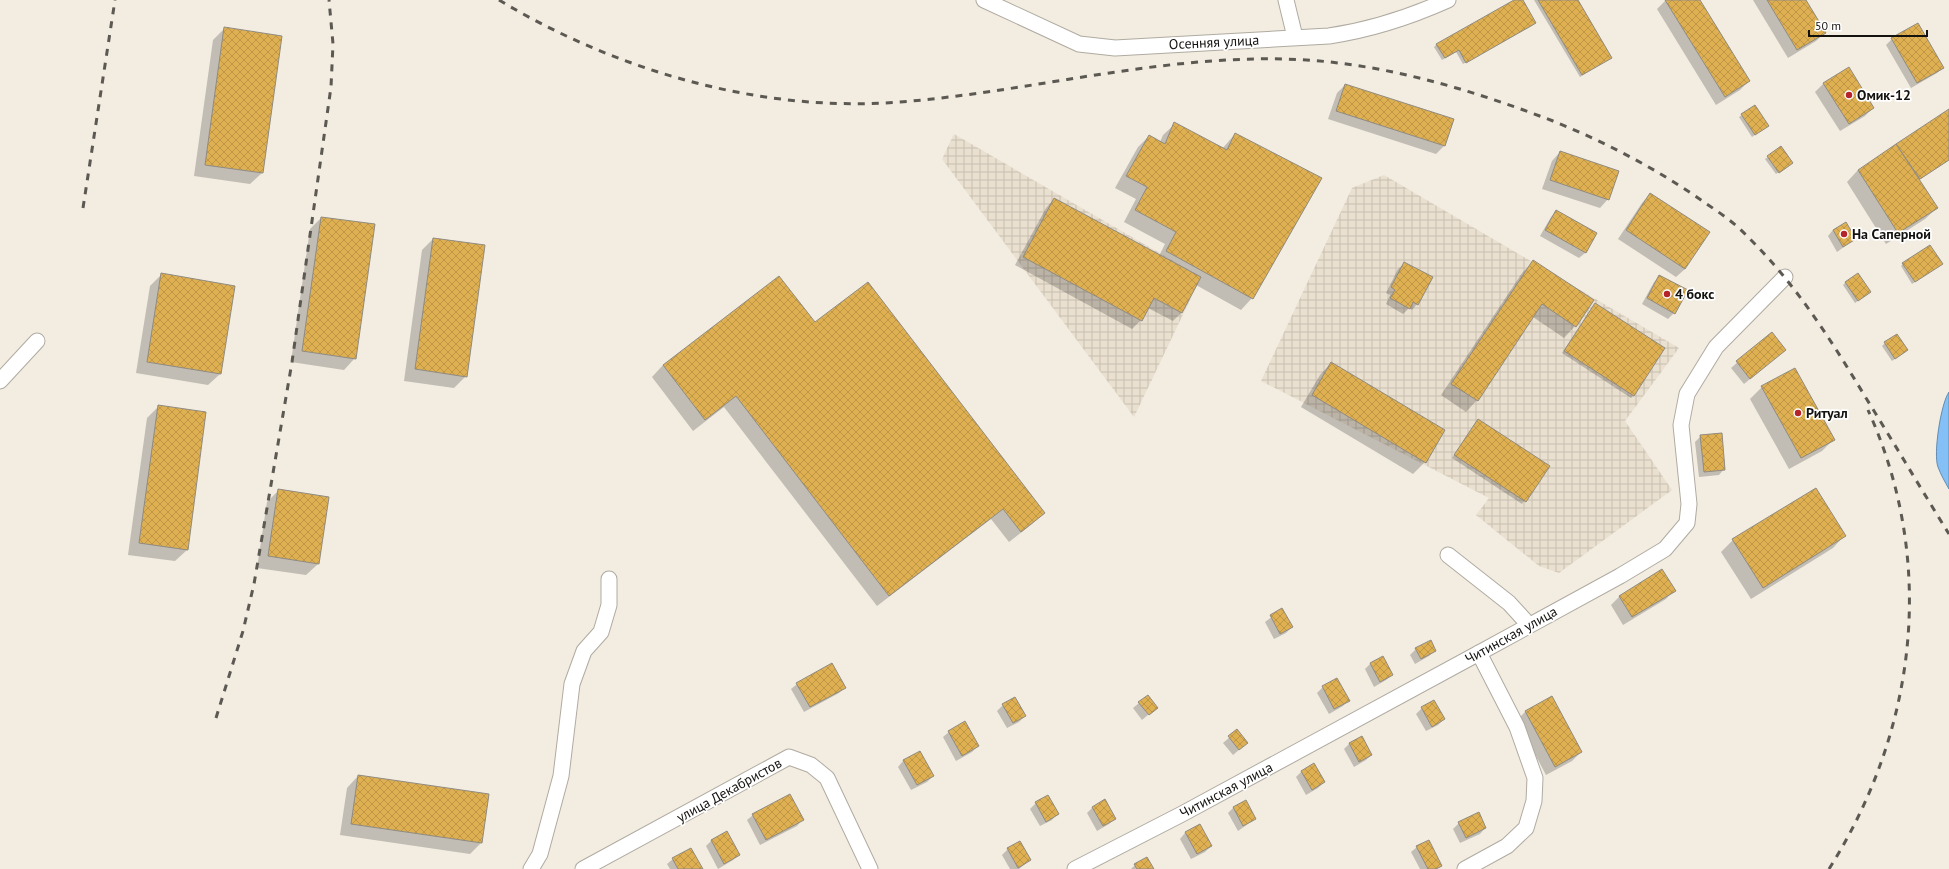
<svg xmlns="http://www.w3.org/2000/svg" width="1949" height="869" font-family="'PT Sans',sans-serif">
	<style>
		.industrial { fill: url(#industrial-grid) }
		.water { fill: #84c0f6; stroke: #628cb1 }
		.shadow { fill: #0003 }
		.building { fill: url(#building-cross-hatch); stroke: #908b81 }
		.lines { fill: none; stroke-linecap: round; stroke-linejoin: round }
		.minor-casing { stroke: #b0aba1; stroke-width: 17 }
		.minor { stroke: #fff; stroke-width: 15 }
		.rail { stroke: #5c5953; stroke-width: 3; stroke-dasharray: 7 7; stroke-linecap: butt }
		.poi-dot { fill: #b4242a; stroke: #fff; stroke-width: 1.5 }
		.labels { text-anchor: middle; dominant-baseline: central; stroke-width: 3.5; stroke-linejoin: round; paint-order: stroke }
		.street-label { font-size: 14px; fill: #14120f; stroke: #fff }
		.poi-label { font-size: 14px; font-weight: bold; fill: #14120f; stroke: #fff; text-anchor: start }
	</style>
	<defs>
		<pattern id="industrial-grid" width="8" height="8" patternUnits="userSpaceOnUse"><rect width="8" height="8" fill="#eae0cf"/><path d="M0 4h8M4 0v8" fill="none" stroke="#c8bfb1"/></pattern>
		<pattern id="building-cross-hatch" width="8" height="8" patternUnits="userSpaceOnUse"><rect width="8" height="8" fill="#deb052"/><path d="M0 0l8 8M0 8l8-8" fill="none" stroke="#be9646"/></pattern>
	</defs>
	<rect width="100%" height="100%" fill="#f2ece1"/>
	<!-- industrial -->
	<g class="industrial">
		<polygon points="954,134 1201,277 1134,417 942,159"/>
		<polygon points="1384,175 1679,348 1625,421 1672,490 1559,573 1539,566 1476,515 1489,498 1261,381 1352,188"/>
	</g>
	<!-- water -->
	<path class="water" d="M1949,392V489C1945,482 1941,475 1938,467C1933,454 1941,403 1949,392Z"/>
	<!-- shadow -->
	<g class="shadow">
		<polygon points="1516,0 1522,0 1535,23 1532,26 1463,64 1456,52 1442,60 1434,47 1437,44"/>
		<polygon points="1534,0 1577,0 1611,58 1580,77"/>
		<polygon points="1666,0 1698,0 1749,81 1740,90 1716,105 1657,9"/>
		<polygon points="1753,0 1805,0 1825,32 1816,41 1788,58"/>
		<polygon points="225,28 262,173 250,184 194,176 213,40"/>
		<polygon points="1892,39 1943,68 1937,73 1911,88 1886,45"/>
		<polygon points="1824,83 1873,108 1865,116 1840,131 1815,92"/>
		<polygon points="1345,85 1444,146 1436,154 1328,119 1337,93"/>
		<polygon points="1949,111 1949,160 1919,180 1937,208 1925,219 1886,244 1847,182 1858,170"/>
		<polygon points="1742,115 1765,128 1752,137 1739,117"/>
		<polygon points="1175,124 1222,149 1235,134 1252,298 1241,310 1196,285 1181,313 1173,321 1148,308 1141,320 1132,329 1015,265 1046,208 1054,199 1159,256 1165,244 1124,222 1136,199 1115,188 1138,147 1149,136 1160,142 1163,135"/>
		<polygon points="1560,152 1608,199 1600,208 1542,189 1552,161"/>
		<polygon points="1768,157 1789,165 1776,174 1765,159"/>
		<polygon points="1650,194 1685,269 1676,277 1618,239 1642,203"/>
		<polygon points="1556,211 1596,234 1585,253 1579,258 1540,236 1551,217"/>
		<polygon points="321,218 355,358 344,370 291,362 310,229"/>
		<polygon points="1833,230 1855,239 1837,252 1828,236"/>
		<polygon points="433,239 466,376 454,388 404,381 422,250"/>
		<polygon points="1534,261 1575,326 1564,338 1533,317 1477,400 1466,412 1441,395 1522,273"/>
		<polygon points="1404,264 1417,304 1412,310 1409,308 1403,314 1386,304 1390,295 1386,293 1398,269"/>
		<polygon points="1903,264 1939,266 1912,284 1901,266"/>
		<polygon points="162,274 220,374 208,385 136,373 150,286"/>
		<polygon points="1660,276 1674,313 1668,319 1642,304 1654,282"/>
		<polygon points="779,277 814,324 1044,513 1032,524 1009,542 991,519 877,606 724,407 693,431 652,377 663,365"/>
		<polygon points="1846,282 1870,292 1855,303 1843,285"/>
		<polygon points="1593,307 1633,396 1631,398 1562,353"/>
		<polygon points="1771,333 1779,355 1744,384 1731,368"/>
		<polygon points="1885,343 1907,350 1892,361 1882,346"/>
		<polygon points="1331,363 1444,430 1425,462 1413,474 1301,407 1320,375"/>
		<polygon points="1762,387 1833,440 1822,451 1789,469 1750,399"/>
		<polygon points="158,407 187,550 175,561 128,555 147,418"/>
		<polygon points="1476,422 1548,466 1522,504 1452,458"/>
		<polygon points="1701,436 1724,469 1719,475 1699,477 1695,442"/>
		<polygon points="279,490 318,564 306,575 257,568 267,502"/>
		<polygon points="1844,536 1833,548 1751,599 1721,552 1733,540"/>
		<polygon points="1674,590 1666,599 1623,625 1611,605 1620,596"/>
		<polygon points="1282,609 1292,627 1286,633 1274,639 1265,622"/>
		<polygon points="1416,649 1435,651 1429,656 1415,664 1410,655"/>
		<polygon points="1382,657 1392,675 1386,680 1374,687 1365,669 1370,664"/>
		<polygon points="1337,679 1348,700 1343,706 1329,714 1317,693 1323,687"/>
		<polygon points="797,684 845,687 839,693 804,712 791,689"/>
		<polygon points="1552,698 1581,752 1572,761 1546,775 1517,720 1525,712"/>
		<polygon points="1139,703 1156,708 1142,720 1133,708"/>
		<polygon points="1003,705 1025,716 1019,722 1007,728 997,711"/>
		<polygon points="1422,708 1444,719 1438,725 1426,731 1416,714"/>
		<polygon points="1237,731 1247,743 1233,755 1223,743"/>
		<polygon points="949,732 978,746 972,752 956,761 943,737"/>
		<polygon points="1361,737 1371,755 1366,760 1354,767 1344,749 1349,744"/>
		<polygon points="920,752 933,776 927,782 911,790 898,767 903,761"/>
		<polygon points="1302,771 1324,782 1318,788 1306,795 1296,777"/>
		<polygon points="358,776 482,842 470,854 340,835 347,788"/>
		<polygon points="1048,796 1057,814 1052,820 1040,826 1030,809 1036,803"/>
		<polygon points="1245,801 1255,819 1238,831 1228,813 1233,808"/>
		<polygon points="1093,807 1115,819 1109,824 1097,831 1087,813"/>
		<polygon points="753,815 802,820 797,826 760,845 747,820"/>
		<polygon points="1459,823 1485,828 1480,834 1460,843 1453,829"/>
		<polygon points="1199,825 1211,846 1205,852 1191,859 1180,839 1185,833"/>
		<polygon points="726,832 739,854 733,860 718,869 706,846 711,841"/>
		<polygon points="1417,847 1441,866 1437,869 1420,869 1411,852"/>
		<polygon points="1008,849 1030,860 1019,869 1010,869 1002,855"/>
		<polygon points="673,859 702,869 670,869 667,864"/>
		<polygon points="1135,865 1153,869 1131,869"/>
	</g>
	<!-- building -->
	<g class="building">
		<polygon points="1514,0 1523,0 1536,23 1466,63 1459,50 1445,58 1436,44"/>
		<polygon points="1538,0 1578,0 1612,58 1582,75"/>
		<polygon points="1665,0 1700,0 1750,81 1725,97"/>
		<polygon points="1767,0 1806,0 1826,33 1797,50"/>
		<polygon points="1918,23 1944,68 1917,83 1891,38"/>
		<polygon points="224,27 282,36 263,173 205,165"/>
		<polygon points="1849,67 1874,108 1849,124 1823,83"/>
		<polygon points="1345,84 1454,119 1445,146 1336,111"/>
		<polygon points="1755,105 1769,126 1755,135 1741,114"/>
		<polygon points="1949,109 1949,160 1920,179 1896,144"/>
		<polygon points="1174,122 1227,150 1235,133 1322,178 1253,299 1166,251 1176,232 1135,210 1147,187 1126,176 1149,135 1165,144"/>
		<polygon points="1896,144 1938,208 1898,233 1858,170"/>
		<polygon points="1781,146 1793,163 1779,173 1767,156"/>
		<polygon points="1560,151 1619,171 1609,200 1550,180"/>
		<polygon points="1650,193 1710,232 1685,269 1626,230"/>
		<polygon points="1054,198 1201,277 1182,313 1154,298 1142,321 1023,257"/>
		<polygon points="1556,210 1597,233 1586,253 1545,230"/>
		<polygon points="321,217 375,224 356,359 302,351"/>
		<polygon points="1846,222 1856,239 1843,247 1833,230"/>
		<polygon points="433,238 485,245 467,377 415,369"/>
		<polygon points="1930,245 1943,264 1915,282 1902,263"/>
		<polygon points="1533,260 1594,300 1576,327 1542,304 1478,401 1451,384"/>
		<polygon points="1404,262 1433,277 1418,305 1413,302 1410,309 1390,298 1395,290 1391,287"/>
		<polygon points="161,273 235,286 221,374 147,362"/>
		<polygon points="1858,273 1871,292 1858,301 1845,282"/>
		<polygon points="1659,275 1688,290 1675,314 1647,298"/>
		<polygon points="779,276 815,322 868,282 1045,513 1021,532 1003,509 889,596 736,396 705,420 663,365"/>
		<polygon points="1595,303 1665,348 1634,396 1564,351"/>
		<polygon points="1772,332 1786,350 1750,379 1736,361"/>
		<polygon points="1897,334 1908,350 1895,359 1884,342"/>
		<polygon points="1331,362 1445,430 1426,463 1312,395"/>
		<polygon points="1795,368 1835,440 1801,458 1761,386"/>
		<polygon points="158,405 206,412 188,550 139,543"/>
		<polygon points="1478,419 1550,466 1526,502 1454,455"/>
		<polygon points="1722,433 1725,470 1704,472 1700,435"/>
		<polygon points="1816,488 1846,536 1763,588 1732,539"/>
		<polygon points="278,489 329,497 319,564 268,556"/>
		<polygon points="1662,569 1676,591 1632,617 1619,596"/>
		<polygon points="1282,608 1293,627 1280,634 1270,615"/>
		<polygon points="1431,640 1436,651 1421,659 1415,648"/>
		<polygon points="1383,656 1393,675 1380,682 1370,663"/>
		<polygon points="832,663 846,688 810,707 796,683"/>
		<polygon points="1337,678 1350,701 1334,709 1322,686"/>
		<polygon points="1148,695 1158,708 1149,715 1138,702"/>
		<polygon points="1552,696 1582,752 1555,767 1525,711"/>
		<polygon points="1015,697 1026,716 1013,723 1002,704"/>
		<polygon points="1434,700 1445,719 1432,727 1421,707"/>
		<polygon points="965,721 979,746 962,756 948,731"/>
		<polygon points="1237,729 1248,743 1239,750 1228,736"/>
		<polygon points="1362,736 1372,755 1359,762 1349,743"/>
		<polygon points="920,751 934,776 917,785 903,760"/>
		<polygon points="1314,763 1325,782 1312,790 1301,771"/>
		<polygon points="358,775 489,794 482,843 351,824"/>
		<polygon points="790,794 804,820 766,840 752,814"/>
		<polygon points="1048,795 1059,814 1046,822 1035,802"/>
		<polygon points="1105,799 1116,819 1103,826 1092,807"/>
		<polygon points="1246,800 1256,819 1243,826 1233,807"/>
		<polygon points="1479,812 1486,828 1466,838 1458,822"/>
		<polygon points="1200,824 1212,846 1197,854 1185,832"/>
		<polygon points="727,831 740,855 724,864 711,840"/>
		<polygon points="1429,840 1442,866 1436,869 1428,869 1416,846"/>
		<polygon points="1020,841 1031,860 1018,868 1007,848"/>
		<polygon points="691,848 703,869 678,869 672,858"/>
		<polygon points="1147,857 1154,869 1137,869 1134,864"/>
	</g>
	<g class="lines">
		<!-- minor casing -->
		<g class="minor-casing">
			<g id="minor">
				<path d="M984,0L1079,44L1115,48L1329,36C1370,30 1410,17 1448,0"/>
				<polyline points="1286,0 1295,37"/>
				<polyline points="0,381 37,341"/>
				<polyline points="1448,555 1509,603 1529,625"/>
				<polyline points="531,869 540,854 561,776 572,684 584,651 601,632 609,605 609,579"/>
				<polyline points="583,869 789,757 811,765 827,778 870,869"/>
				<polyline points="1075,869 1182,814 1479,653 1620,576 1665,549 1687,523 1689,504 1681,425 1687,394 1716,347 1785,277"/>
				<polyline points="1465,869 1507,846 1526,828 1534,801 1535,778 1517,727 1479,653"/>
			</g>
		</g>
		<!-- minor -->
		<use href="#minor" class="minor"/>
		<!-- rail -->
		<g class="rail">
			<path d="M499,0C617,71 761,113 900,102C1028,92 1155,56 1284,59C1376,61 1467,88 1553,121C1605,142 1655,168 1701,200C1717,211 1734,222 1747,236C1796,284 1831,340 1866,398C1894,443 1921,489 1949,534"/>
			<polyline points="83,208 115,0"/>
			<polyline points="216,718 243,631 254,584 292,362 331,87 333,44 329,0"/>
			<path d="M1829,869C1917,730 1937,562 1868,410"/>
		</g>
	</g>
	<!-- markers -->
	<g class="poi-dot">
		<circle cx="1849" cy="95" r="4"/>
		<circle cx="1844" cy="234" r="4"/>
		<circle cx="1667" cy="294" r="4"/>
		<circle cx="1798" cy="413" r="4"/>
	</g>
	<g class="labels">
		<!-- street labels -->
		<g class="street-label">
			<text transform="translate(1214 42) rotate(-3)">Осенняя улица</text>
			<text transform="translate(1511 635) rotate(-29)">Читинская улица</text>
			<text transform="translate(729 790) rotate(-29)">улица Декабристов</text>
			<text transform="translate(1226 790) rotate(-28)">Читинская улица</text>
		</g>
		<!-- poi labels -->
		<g class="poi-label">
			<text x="1857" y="95">Омик-12</text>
			<text x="1852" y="234">На Саперной</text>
			<text x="1675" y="294">4 бокс</text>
			<text x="1806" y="413">Ритуал</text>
		</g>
	</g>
	<!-- scale -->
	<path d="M1809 30v6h118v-6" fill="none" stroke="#14120f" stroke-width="2"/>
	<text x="1815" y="30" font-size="12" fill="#14120f" stroke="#ffffff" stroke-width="3" paint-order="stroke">50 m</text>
</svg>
